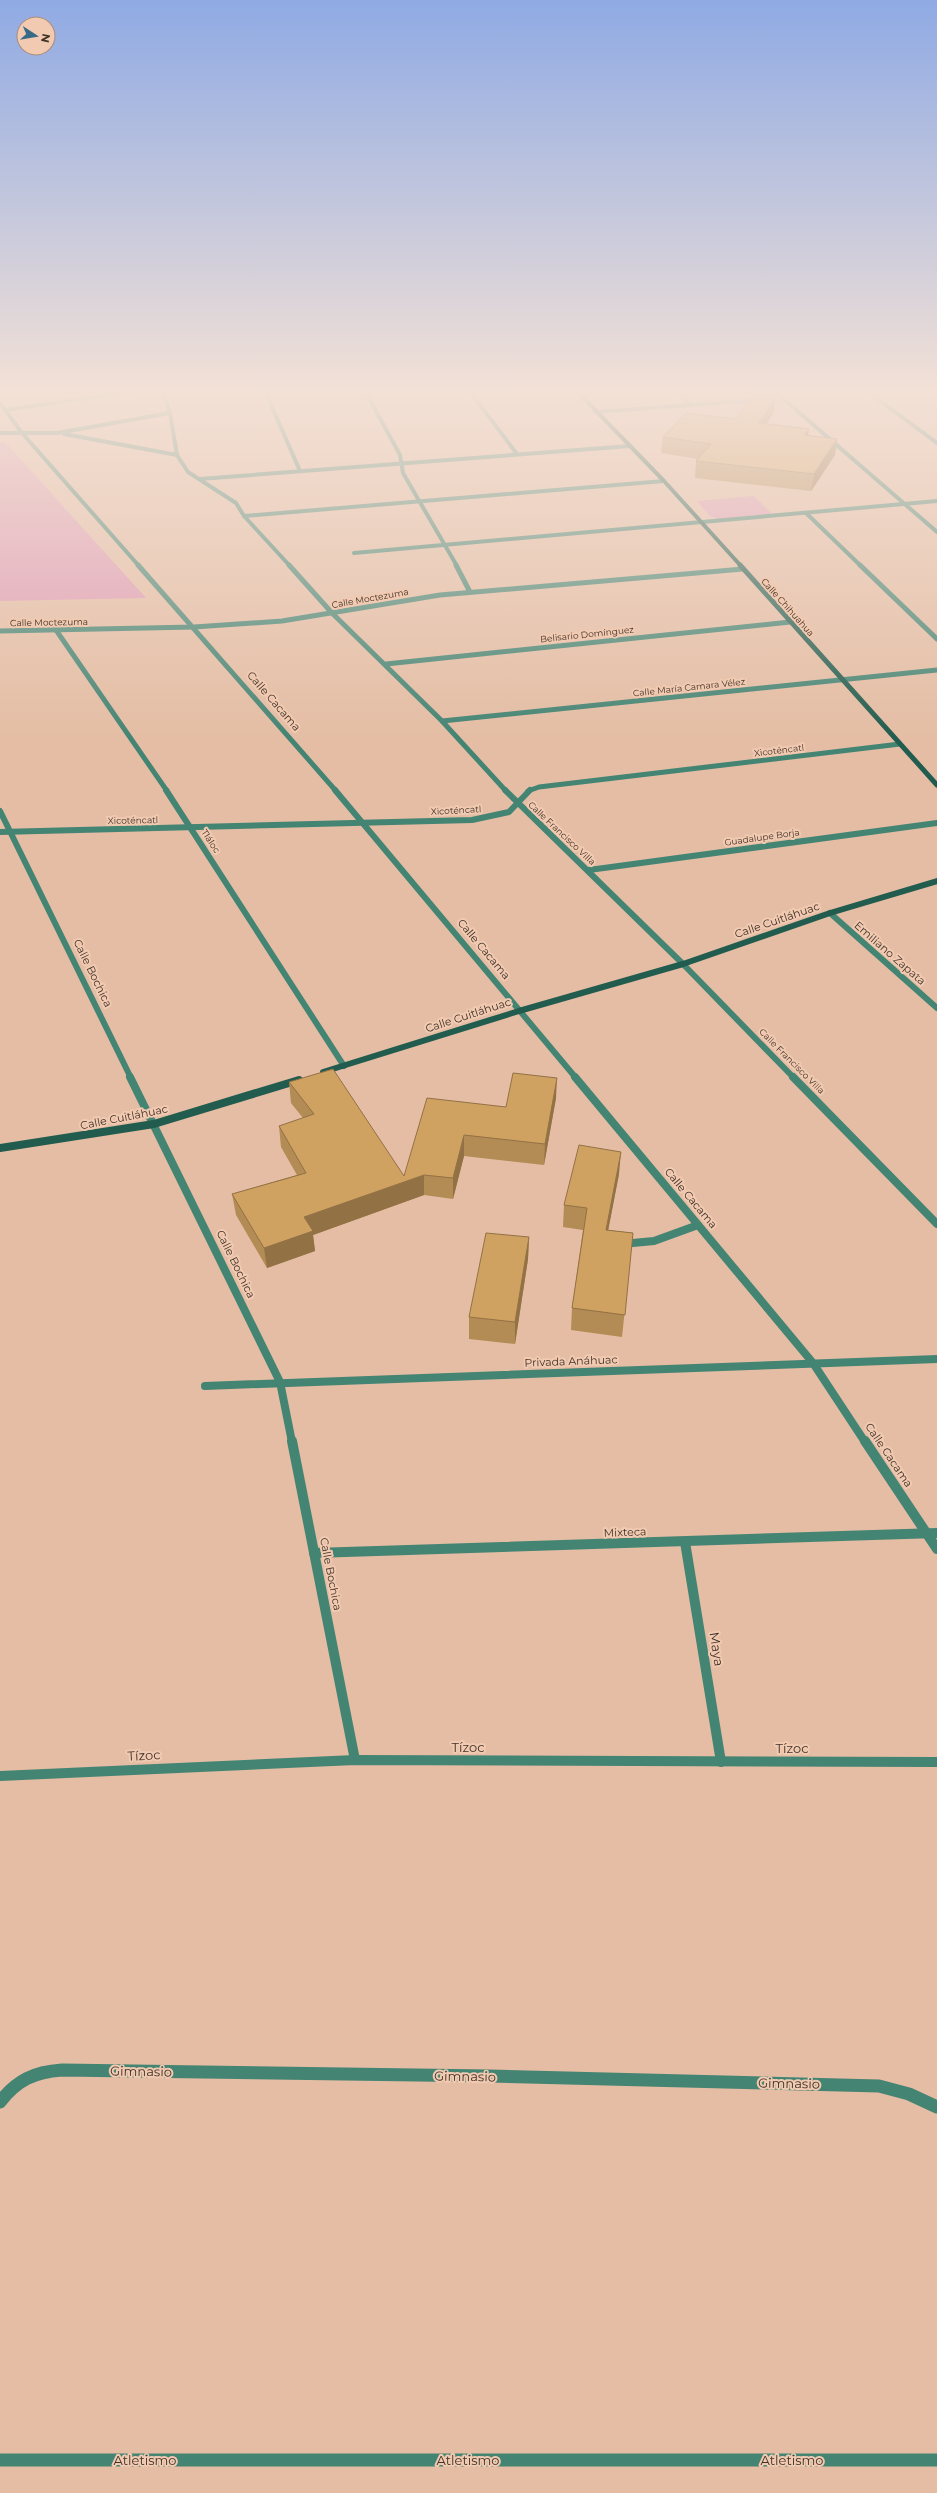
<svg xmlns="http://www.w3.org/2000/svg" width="937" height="2493" font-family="Montserrat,sans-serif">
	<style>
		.green { fill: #de9bb4 }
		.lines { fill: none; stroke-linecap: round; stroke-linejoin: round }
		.lane { stroke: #448473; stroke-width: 8 }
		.street-far5 { stroke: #448473; stroke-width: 4 }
		.street-far4 { stroke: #448473; stroke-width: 5 }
		.street-far3 { stroke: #448473; stroke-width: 6 }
		.street-far2 { stroke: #448473; stroke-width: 8 }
		.street-far1 { stroke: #448473; stroke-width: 10 }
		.street { stroke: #448473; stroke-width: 13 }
		.secondary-far3 { stroke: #225c4e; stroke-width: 4 }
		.secondary-far2 { stroke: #225c4e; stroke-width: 5 }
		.secondary-far1 { stroke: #225c4e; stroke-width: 6 }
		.secondary { stroke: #225c4e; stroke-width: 8 }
		.wall { fill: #b38b54 }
		.shaded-wall { fill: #927145 }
		.building { fill: #d0a262; stroke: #927145 }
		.labels { text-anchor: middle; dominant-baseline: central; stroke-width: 4; stroke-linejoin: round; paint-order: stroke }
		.far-street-label { font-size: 9px; fill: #413228; stroke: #f1cab1 }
		.street-label { font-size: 11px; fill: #413228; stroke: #f1cab1 }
		.near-street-label { font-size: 13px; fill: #413228; stroke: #f1cab1 }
	</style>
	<rect width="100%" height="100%" fill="#e4bda4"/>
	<!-- green -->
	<g class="green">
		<polygon points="0,442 5,442 146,598 0,601"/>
		<polygon points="754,496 772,514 718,519 710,516 697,501"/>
	</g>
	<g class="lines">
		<!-- lane -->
		<polyline class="lane" points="622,1244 654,1241 698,1225"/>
		<!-- street-far5 -->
		<g class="street-far5">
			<polyline points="162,389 170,413 177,455 188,472 236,503 244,516 290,566"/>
			<polyline points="264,389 300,471"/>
			<polyline points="364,389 400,455 403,473 457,566"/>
			<polyline points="468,389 517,454"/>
			<polyline points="674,389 690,405"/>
			<polyline points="772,389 937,532"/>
			<polyline points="864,389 937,443"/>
			<polyline points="0,403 22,433 139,566"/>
			<polyline points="6,410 148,389"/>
			<polyline points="595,412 760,400"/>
			<polyline points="0,433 57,433 170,413"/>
			<polyline points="64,434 177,455"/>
			<polyline points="200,479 630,446"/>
			<polyline points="806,513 861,566"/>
			<polyline points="244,516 664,481"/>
			<polyline points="354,553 937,501"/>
		</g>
		<!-- street-far4 -->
		<g class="street-far4">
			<polyline points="138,565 336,791"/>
			<polyline points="289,565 332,613 442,721 506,791"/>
			<polyline points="456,565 470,592"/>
			<polyline points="860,565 937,639"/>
			<polyline points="56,630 167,791"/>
			<polyline points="0,631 194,627 282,621 440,595 743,569"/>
			<polyline points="386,664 790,622"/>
			<polyline points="442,721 937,670"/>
			<polyline points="528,791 539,787 900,744"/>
		</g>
		<!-- street-far3 -->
		<g class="street-far3">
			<polyline points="166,790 344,1066"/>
			<polyline points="335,790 576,1078"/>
			<polyline points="505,790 683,964 794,1078"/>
			<polyline points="0,811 131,1078"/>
			<polyline points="0,832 472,820 509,812 530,790"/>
			<polyline points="589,870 937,823"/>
			<polyline points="830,913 937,1008"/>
		</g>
		<!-- street-far2 -->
		<g class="street-far2">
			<polyline points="130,1077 280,1382 292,1442"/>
			<polyline points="575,1077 813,1363 865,1442"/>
			<polyline points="793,1077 937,1224"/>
			<polyline points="205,1386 937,1359"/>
		</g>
		<!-- street-far1 -->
		<g class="street-far1">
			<polyline points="292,1441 355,1760"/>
			<polyline points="865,1441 937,1549"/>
			<polyline points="685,1542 721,1762"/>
			<polyline points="314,1553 937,1533"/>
			<polyline points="0,1776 355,1760 937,1762"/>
		</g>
		<!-- street -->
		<g class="street">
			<path d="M0,2102C17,2080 34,2072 62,2070L489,2076L879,2086L909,2094L937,2107"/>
			<polyline points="0,2460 937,2460"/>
		</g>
		<!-- secondary-far3 -->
		<polyline class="secondary-far3" points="575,389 664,481 741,566"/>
		<!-- secondary-far2 -->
		<polyline class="secondary-far2" points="740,565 937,785"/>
		<!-- secondary-far1 -->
		<polyline class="secondary-far1" points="323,1072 519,1011 683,964 830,913 937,881"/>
		<!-- secondary -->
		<polyline class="secondary" points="0,1148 154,1124 299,1080"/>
	</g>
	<!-- wall -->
	<g class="wall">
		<polygon points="774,412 766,424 808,435 837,439 835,455 811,491 695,478 696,461 698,459 661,453 663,437 735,419"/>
		<polygon points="289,1082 404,1176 506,1107 556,1098 544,1165 464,1156 453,1199 424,1195 313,1235 315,1251 267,1268 236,1215 232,1194 297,1175 281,1147 279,1126 303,1118 291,1103"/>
		<polygon points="619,1174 608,1230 633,1233 622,1337 571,1330 572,1308 583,1230 563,1227 564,1205"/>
		<polygon points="529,1237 528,1259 515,1344 469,1339 469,1317"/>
	</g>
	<!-- shaded-wall -->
	<g class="shaded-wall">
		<polygon points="776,396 774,412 757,439 759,423"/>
		<polygon points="809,429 807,445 804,435"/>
		<polygon points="837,439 835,455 811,491 814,474"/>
		<polygon points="557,1078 556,1098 544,1165 545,1144"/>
		<polygon points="464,1135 464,1156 453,1199 453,1178"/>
		<polygon points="621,1152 619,1174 604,1252 606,1230"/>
		<polygon points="424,1175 424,1195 313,1235 315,1251 267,1268 264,1248 304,1217"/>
		<polygon points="529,1237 528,1259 515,1344 515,1322"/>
	</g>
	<!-- building -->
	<g class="building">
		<polygon points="754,396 776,396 759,423 809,429 804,435 837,439 814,474 696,461 711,444 663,437 686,413 735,419"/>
		<polygon points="333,1069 404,1176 427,1098 506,1107 513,1073 557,1078 545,1144 464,1135 453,1178 424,1175 304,1217 313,1231 264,1248 232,1194 306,1173 279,1126 314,1114 289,1082"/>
		<polygon points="579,1145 621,1152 606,1230 633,1233 625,1315 572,1308 587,1208 564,1205"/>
		<polygon points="486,1233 529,1237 515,1322 469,1317"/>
	</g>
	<!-- sky -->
	<linearGradient id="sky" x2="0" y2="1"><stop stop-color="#8faae4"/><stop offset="0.53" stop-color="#f3e1d6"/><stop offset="1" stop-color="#f3e1d6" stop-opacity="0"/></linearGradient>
	<rect width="937" height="738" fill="url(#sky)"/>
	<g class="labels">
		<!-- far-street labels -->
		<g class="far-street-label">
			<text transform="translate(370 598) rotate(-10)">Calle Moctezuma</text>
			<text transform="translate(788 607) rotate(48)">Calle Chihuahua</text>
			<text transform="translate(49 622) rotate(-1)">Calle Moctezuma</text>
			<text transform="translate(587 634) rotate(-6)">Belisario Domínguez</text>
			<text transform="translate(689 687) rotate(-6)">Calle María Camara Vélez</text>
			<text transform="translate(779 750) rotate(-7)">Xicoténcatl</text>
			<text transform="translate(456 810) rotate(-3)">Xicoténcatl</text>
			<text transform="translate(133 820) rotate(-1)">Xicoténcatl</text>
			<text transform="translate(562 833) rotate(43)">Calle Francisco Villa</text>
			<text transform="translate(762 837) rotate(-8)">Guadalupe Borja</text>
			<text transform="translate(211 841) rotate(57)">Tláloc</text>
			<text transform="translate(792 1061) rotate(45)">Calle Francisco Villa</text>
		</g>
		<!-- street labels -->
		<g class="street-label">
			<text transform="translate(274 701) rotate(49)">Calle Cacama</text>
			<text transform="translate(777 920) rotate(-19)">Calle Cuitláhuac</text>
			<text transform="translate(484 949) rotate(50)">Calle Cacama</text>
			<text transform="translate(890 953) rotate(41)">Emiliano Zapata</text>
			<text transform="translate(93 973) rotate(64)">Calle Bochica</text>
			<text transform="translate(468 1015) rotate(-18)">Calle Cuitláhuac</text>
			<text transform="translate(124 1117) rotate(-11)">Calle Cuitláhuac</text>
			<text transform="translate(691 1198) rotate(50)">Calle Cacama</text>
			<text transform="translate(236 1264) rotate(64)">Calle Bochica</text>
			<text transform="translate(571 1361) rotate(-2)">Privada Anáhuac</text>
			<text transform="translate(889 1455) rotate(56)">Calle Cacama</text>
			<text transform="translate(625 1532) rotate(-2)">Mixteca</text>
			<text transform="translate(331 1574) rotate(79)">Calle Bochica</text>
		</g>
		<!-- near-street labels -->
		<g class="near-street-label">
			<text transform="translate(717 1649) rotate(81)">Maya</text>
			<text x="468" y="1747">Tízoc</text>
			<text x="792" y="1748">Tízoc</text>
			<text transform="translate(144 1755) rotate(-3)">Tízoc</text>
			<text transform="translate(141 2071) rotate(1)">Gimnasio</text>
			<text transform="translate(465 2076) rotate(1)">Gimnasio</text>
			<text transform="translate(789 2083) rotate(1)">Gimnasio</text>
			<text x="145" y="2460">Atletismo</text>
			<text x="468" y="2460">Atletismo</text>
			<text x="792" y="2460">Atletismo</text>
		</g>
	</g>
	<!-- north arrow -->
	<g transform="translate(36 36) rotate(102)"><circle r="19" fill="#f1cab1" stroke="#ab8d7a"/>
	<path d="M0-3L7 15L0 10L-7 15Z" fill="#366a87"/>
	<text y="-6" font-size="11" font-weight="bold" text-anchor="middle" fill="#413228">N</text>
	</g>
</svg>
